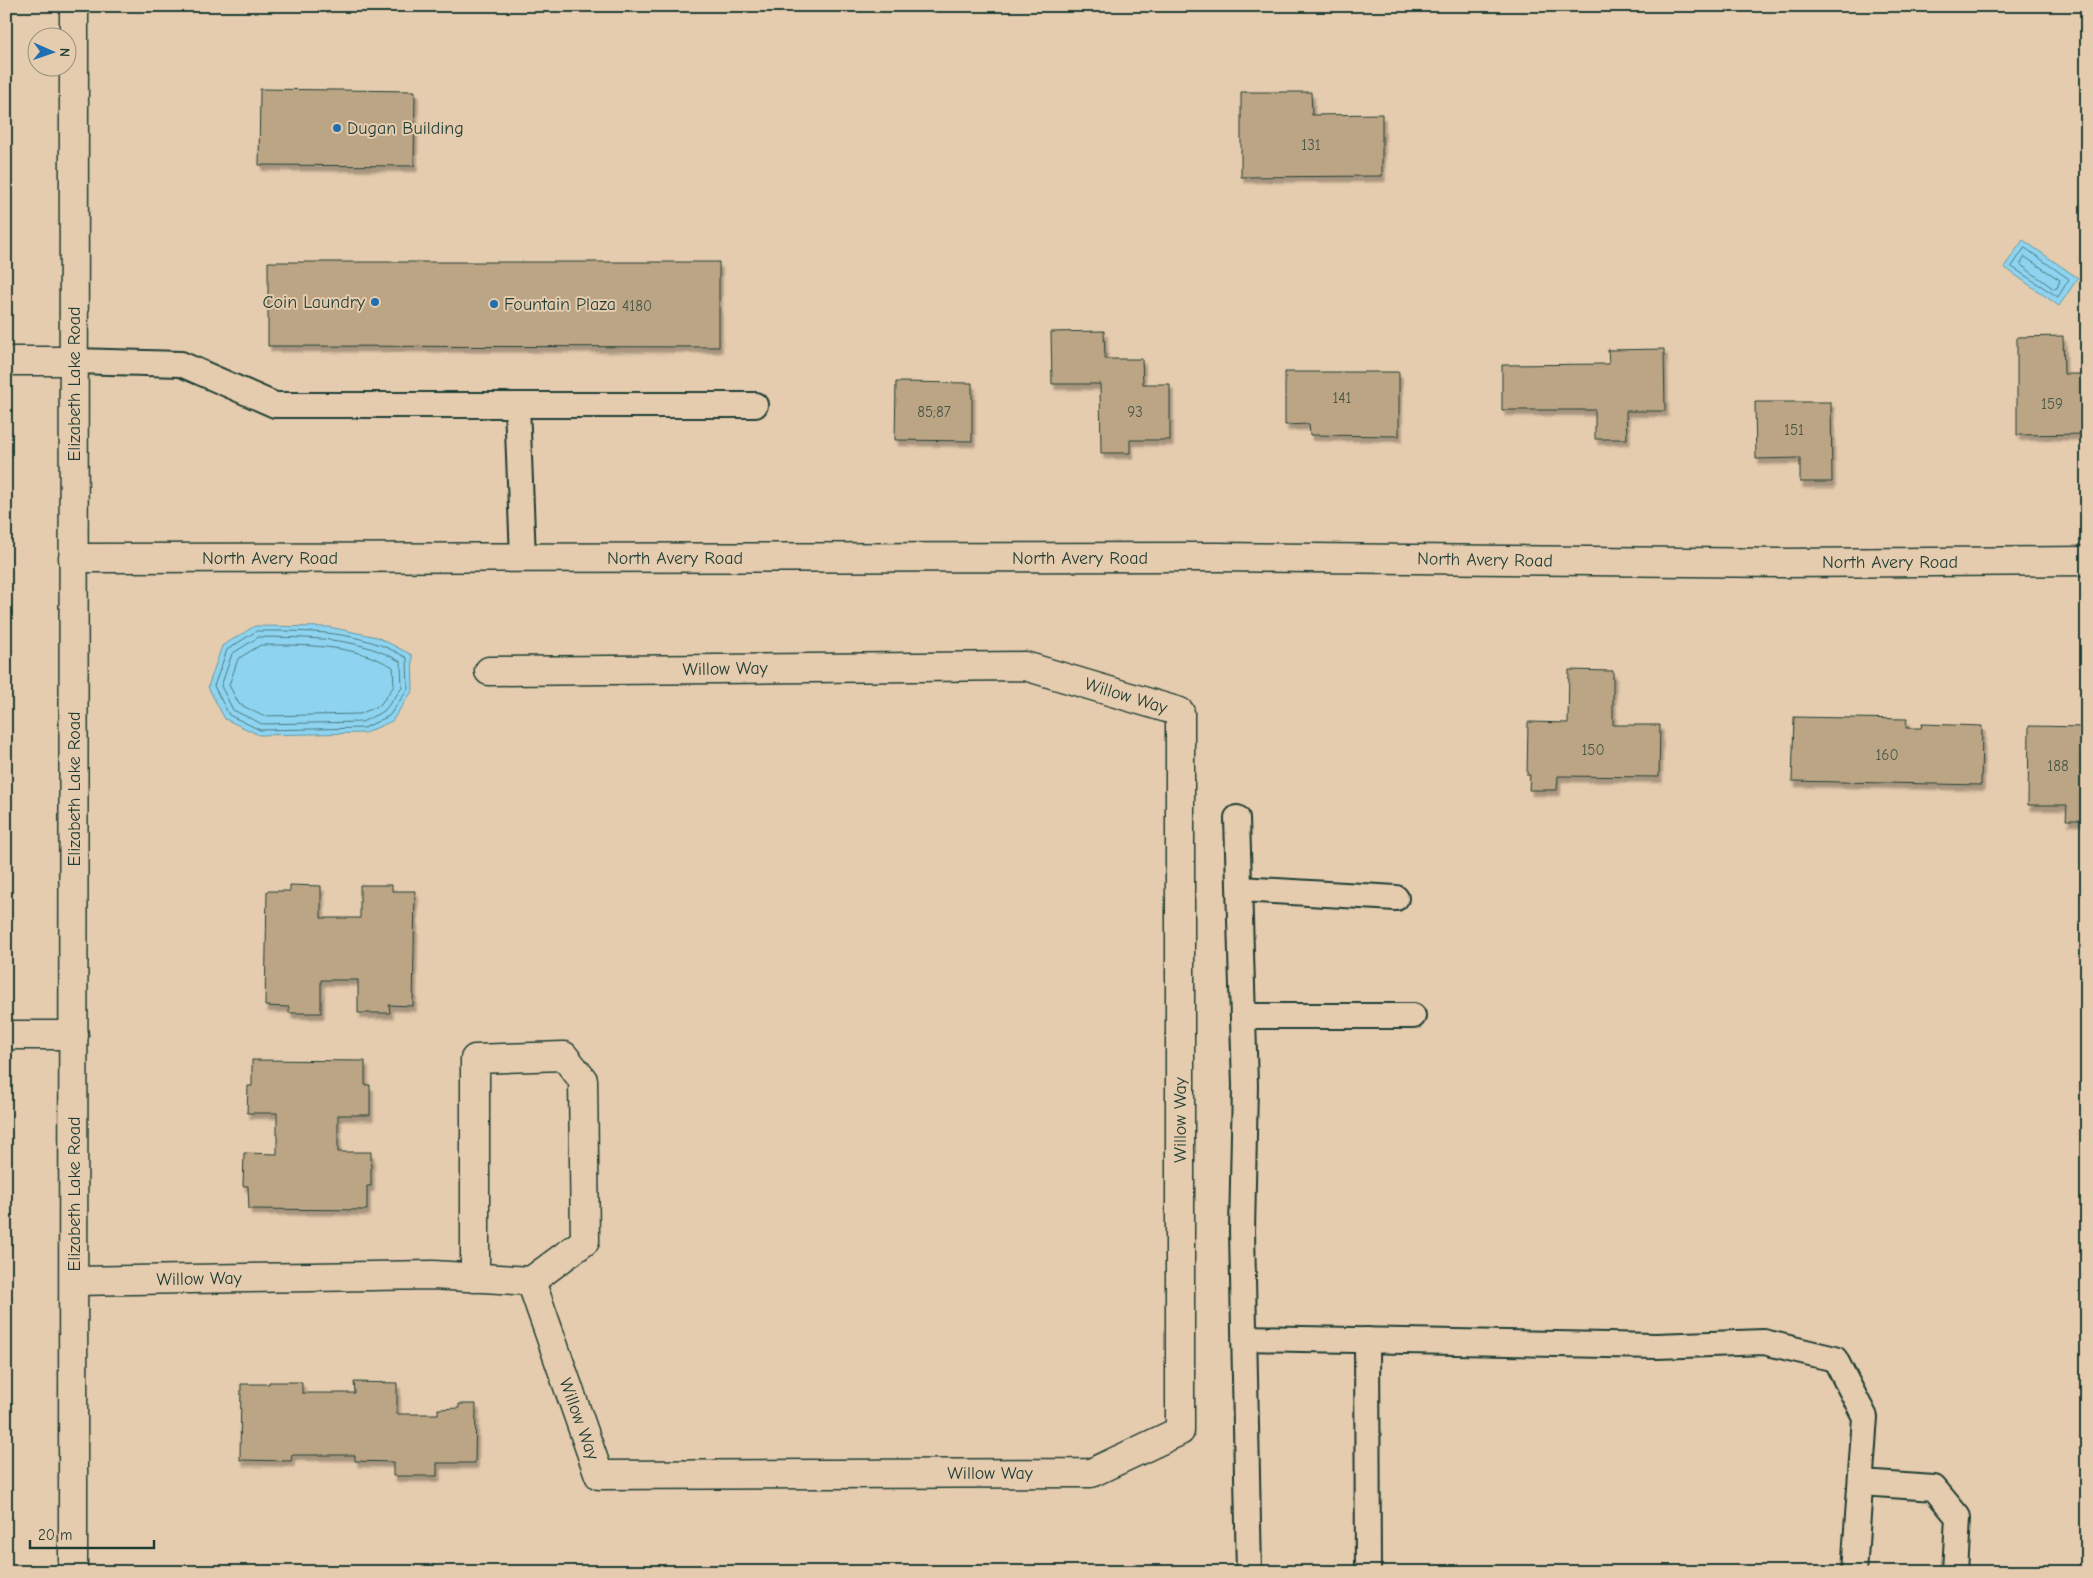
<svg xmlns="http://www.w3.org/2000/svg" width="2093" height="1578" font-family="'Comic Neue',sans-serif">
	<style>
		.water { fill: #8ed4f0; stroke: #6298a5 }
		.lines { fill: none; stroke-linecap: round; stroke-linejoin: round }
		.shore { stroke: #4b797f; stroke-width: 1 }
		.building { fill: #bca585; stroke: #1f3d34; filter: url(#shadow) }
		.service-casing { stroke: #1f3d34; stroke-width: 28 }
		.minor-casing { stroke: #1f3d34; stroke-width: 31 }
		.secondary-casing { stroke: #1f3d34; stroke-width: 31 }
		.service { stroke: #e6ccae; stroke-width: 24 }
		.minor { stroke: #e6ccae; stroke-width: 28 }
		.secondary { stroke: #e6ccae; stroke-width: 28 }
		.poi-dot { fill: #1f6fb2; stroke: #e6ccae; stroke-width: 2 }
		.labels { text-anchor: middle; dominant-baseline: central; stroke-width: 4; stroke-linejoin: round; paint-order: stroke }
		.number-label { font-size: 15px; fill: #465748 }
		.poi-label { font-size: 18px; fill: #1f3d34; stroke: #e6ccae; text-anchor: start }
		.street-label { font-size: 18px; fill: #1f3d34; stroke: #e6ccae }
	</style>
	<defs>
		<filter id="shadow"><feDropShadow dx="3" dy="5.5" stdDeviation="1" flood-color="#0004"/></filter>
	</defs>
	<rect width="100%" height="100%" fill="#e6ccae"/>
	<filter id="ink" filterUnits="userSpaceOnUse"><feTurbulence type="fractalNoise" baseFrequency=".02" numOctaves="2"/><feDisplacementMap in="SourceGraphic" scale="10" xChannelSelector="R" yChannelSelector="G"/><feConvolveMatrix kernelMatrix="1 2 1 2 8 2 1 2 1" color-interpolation-filters="sRGB"/></filter>
	<g filter="url(#ink)">
		<!-- water -->
		<g class="water">
			<polygon points="2023,240 2078,278 2059,306 2004,267"/>
			<polygon points="255,626 329,627 377,637 412,655 413,690 392,721 365,733 259,735 225,719 208,687 222,646"/>
		</g>
		<g class="lines">
			<!-- shore -->
			<g class="shore">
				<polygon points="2025,248 2069,279 2058,297 2012,267"/>
				<polygon points="2025,257 2060,280 2057,288 2054,289 2021,265"/>
				<path d="M257,631C309,631 361,630 407,658L408,689L389,716L364,728L260,730L229,715L214,686L227,650Z"/>
				<path d="M259,637C308,638 358,636 401,662L402,688L384,711L362,722L262,724L233,710L221,686L232,654Z"/>
				<path d="M261,645C306,645 353,644 393,667L394,686L380,705L360,714L263,716L239,704L229,685L238,659Z"/>
			</g>
		</g>
		<!-- building -->
		<g class="building">
			<polygon points="260,89 415,91 414,166 259,165"/>
			<polygon points="1241,92 1311,92 1312,115 1382,114 1382,176 1241,177"/>
			<polygon points="268,262 719,262 719,347 268,346"/>
			<polygon points="1104,331 1105,359 1142,359 1143,384 1170,384 1170,440 1130,440 1130,453 1101,453 1100,384 1052,384 1051,332"/>
			<polygon points="2063,336 2064,374 2087,374 2087,434 2017,435 2017,337"/>
			<polygon points="1664,349 1665,411 1626,411 1627,439 1595,439 1595,410 1502,410 1502,365 1609,364 1608,350"/>
			<polygon points="1285,372 1399,372 1399,436 1310,435 1309,424 1285,425"/>
			<polygon points="896,382 972,383 972,441 895,440"/>
			<polygon points="1755,402 1831,402 1832,482 1800,482 1800,458 1756,459"/>
			<polygon points="1569,670 1613,671 1613,725 1660,725 1659,777 1558,776 1557,790 1529,790 1530,775 1527,775 1528,722 1568,723"/>
			<polygon points="1794,717 1907,719 1906,728 1921,728 1922,724 1982,726 1981,785 1792,781"/>
			<polygon points="2029,726 2087,727 2087,820 2066,820 2067,805 2028,805"/>
			<polygon points="290,885 321,886 321,918 360,918 360,885 392,885 392,891 415,891 413,1006 389,1005 390,1013 358,1013 358,980 321,980 321,1013 289,1013 289,1007 265,1006 267,891 290,891"/>
			<polygon points="252,1060 365,1061 365,1085 370,1085 370,1115 338,1115 338,1152 371,1152 371,1186 367,1186 367,1210 249,1209 248,1186 243,1186 244,1153 277,1154 277,1113 247,1113 248,1086 252,1086"/>
			<polygon points="269,1382 302,1382 302,1393 355,1393 354,1382 397,1383 397,1414 438,1414 438,1409 459,1408 459,1404 476,1404 475,1463 437,1463 437,1476 393,1476 393,1462 355,1461 355,1455 292,1455 291,1461 240,1460 241,1384 269,1384"/>
		</g>
		<g class="lines">
			<!-- service casing -->
			<g class="service-casing">
				<g id="service">
					<polyline points="74,361 181,364 275,405 755,405"/>
					<polyline points="517,405 523,558"/>
					<polyline points="1237,818 1245,1086 1242,1231 1249,1572"/>
					<polyline points="1240,889 1396,898"/>
					<polyline points="1243,1016 1413,1016"/>
					<polyline points="1245,1338 1657,1346 1764,1342 1835,1359 1865,1417 1854,1572"/>
					<polyline points="1367,1340 1368,1572"/>
					<polyline points="1861,1483 1934,1488 1958,1517 1955,1572"/>
				</g>
			</g>
			<!-- minor casing -->
			<g class="minor-casing">
				<g id="minor">
					<polyline points="6,361 74,361"/>
					<polyline points="73,558 1218,557 1782,563 2087,561"/>
					<polyline points="6,1035 74,1035"/>
					<polyline points="475,1278 475,1059 564,1056 583,1080 585,1241 531,1281 599,1475 1091,1473 1180,1431 1180,712 1025,666 489,671"/>
					<polyline points="74,1281 433,1275 531,1281"/>
				</g>
			</g>
			<!-- secondary casing -->
			<g class="secondary-casing">
				<polyline id="secondary" points="73,1572 74,6"/>
			</g>
			<!-- service -->
			<use href="#service" class="service"/>
			<!-- minor -->
			<use href="#minor" class="minor"/>
			<!-- secondary -->
			<use href="#secondary" class="secondary"/>
		</g>
	</g>
	<!-- markers -->
	<g class="poi-dot">
		<circle cx="337" cy="128" r="5"/>
		<circle cx="375" cy="302" r="5"/>
		<circle cx="494" cy="304" r="5"/>
	</g>
	<g class="labels">
		<!-- number labels -->
		<g class="number-label">
			<text x="1311" y="145">131</text>
			<text x="637" y="306">4180</text>
			<text x="1342" y="398">141</text>
			<text x="2052" y="404">159</text>
			<text x="934" y="412">85;87</text>
			<text x="1135" y="412">93</text>
			<text x="1794" y="430">151</text>
			<text x="1593" y="750">150</text>
			<text x="1887" y="755">160</text>
			<text x="2058" y="766">188</text>
		</g>
		<!-- poi labels -->
		<g class="poi-label">
			<text x="347" y="128">Dugan Building</text>
			<text x="365" y="302" text-anchor="end">Coin Laundry</text>
			<text x="504" y="304">Fountain Plaza</text>
		</g>
		<!-- street labels -->
		<g class="street-label">
			<text transform="translate(74 384) rotate(-90)">Elizabeth Lake Road</text>
			<text x="270" y="558">North Avery Road</text>
			<text x="675" y="558">North Avery Road</text>
			<text x="1080" y="558">North Avery Road</text>
			<text transform="translate(1485 560) rotate(1)">North Avery Road</text>
			<text x="1890" y="562">North Avery Road</text>
			<text transform="translate(725 669) rotate(-1)">Willow Way</text>
			<text transform="translate(1126 696) rotate(17)">Willow Way</text>
			<text transform="translate(74 789) rotate(-90)">Elizabeth Lake Road</text>
			<text transform="translate(1180 1120) rotate(-90)">Willow Way</text>
			<text transform="translate(74 1194) rotate(-90)">Elizabeth Lake Road</text>
			<text transform="translate(199 1279) rotate(-1)">Willow Way</text>
			<text transform="translate(579 1419) rotate(70)">Willow Way</text>
			<text x="990" y="1473">Willow Way</text>
		</g>
	</g>
	<!-- margin -->
	<rect width="2093" height="1578" fill="none" stroke="#e6ccae" stroke-width="25"/>
	<rect x="12" y="12" width="2068" height="1553" fill="none" stroke="#1f3d34" stroke-width="2" filter="url(#ink)"/>
	<!-- north arrow -->
	<g transform="translate(52 52) rotate(92)"><circle r="24" fill="#e6ccae" stroke="#96937d"/>
	<path d="M0-4L9 19L0 12L-9 19Z" fill="#1f6fb2"/>
	<text y="-8" font-size="14" font-weight="bold" text-anchor="middle" fill="#1f3d34">N</text>
	</g>
	<!-- scale -->
	<path d="M30 1540v8h124v-8" fill="none" stroke="#1f3d34" stroke-width="2.5"/>
	<text x="38" y="1540" font-size="15" fill="#1f3d34" stroke="#e6ccae" stroke-width="4" paint-order="stroke">20 m</text>
</svg>
